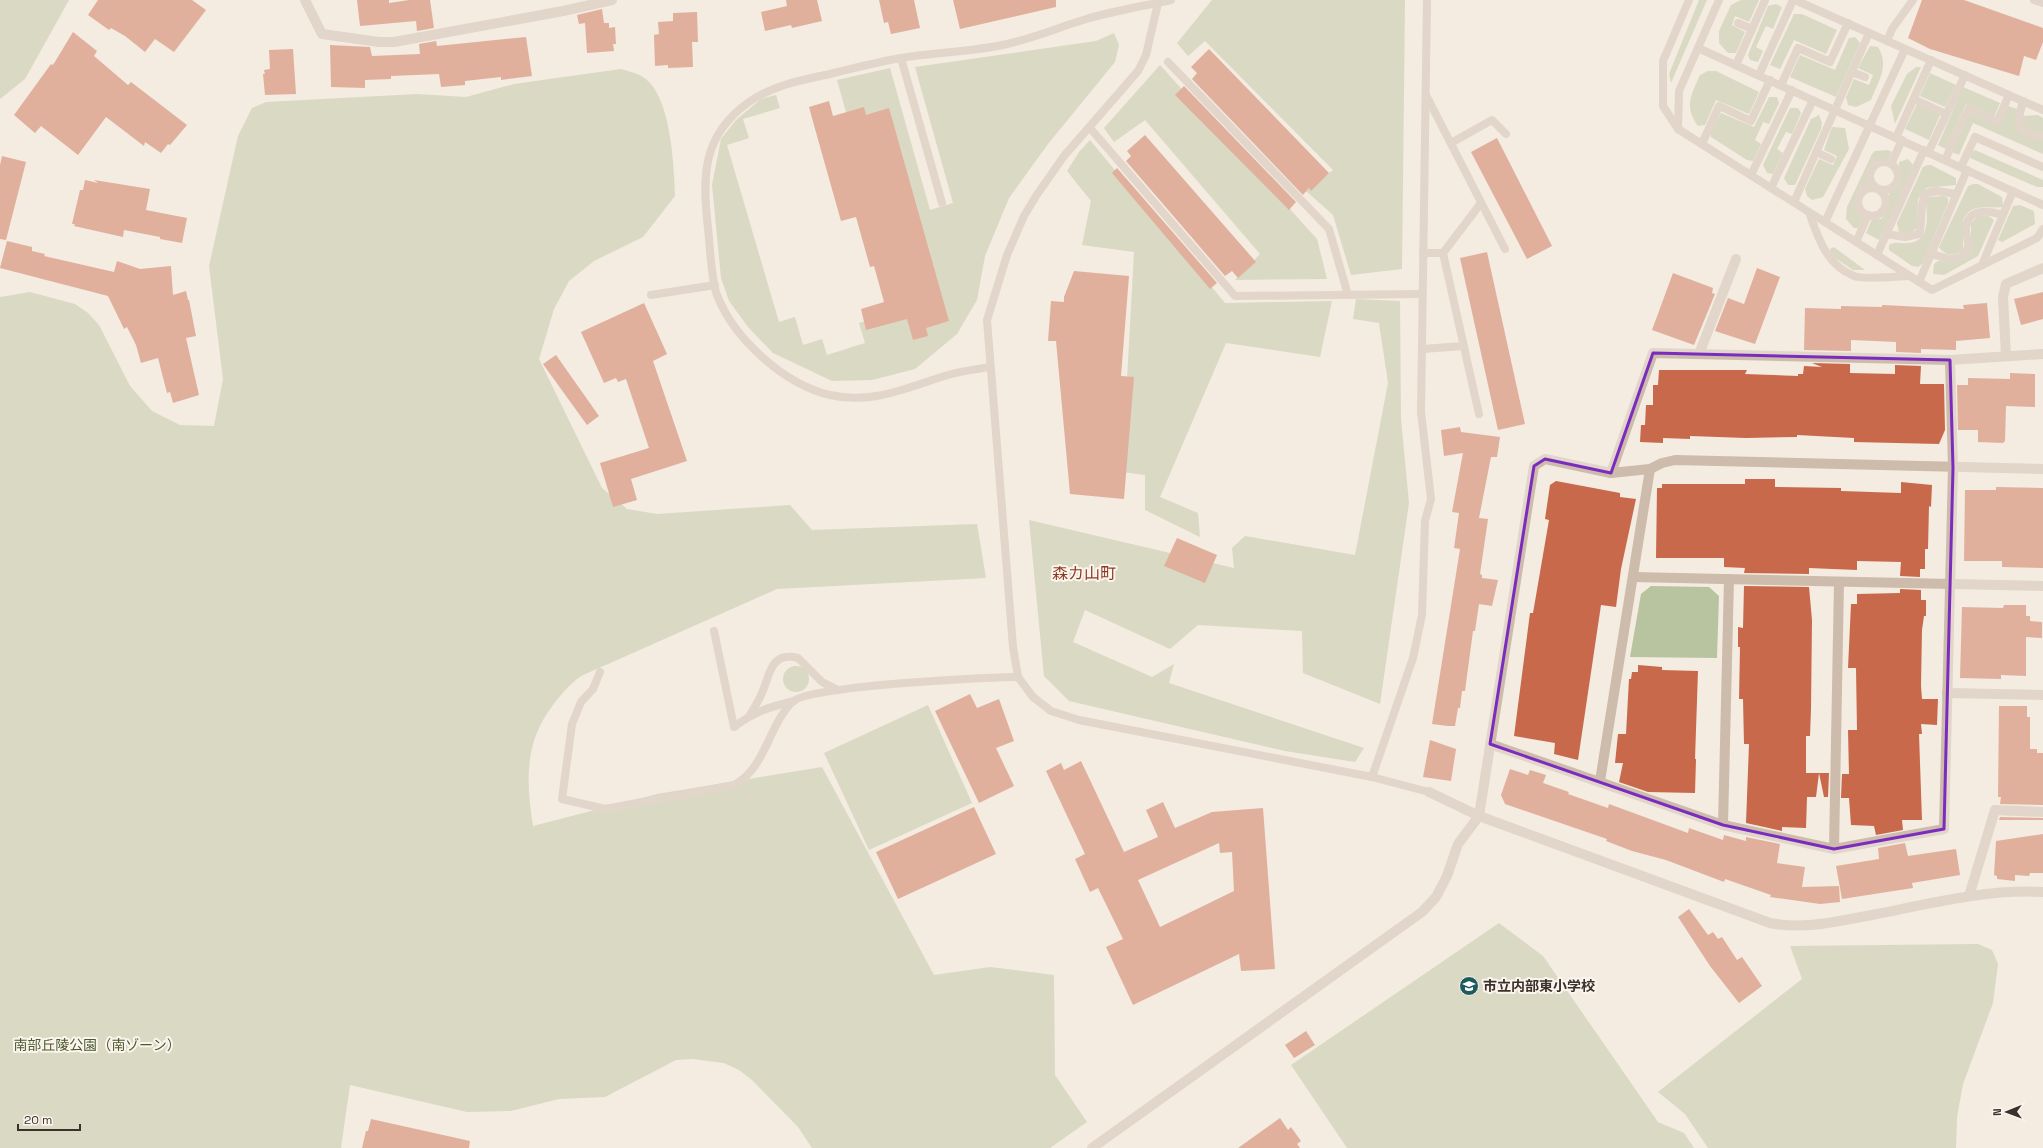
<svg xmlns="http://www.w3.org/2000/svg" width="2043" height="1148" font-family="'Space Grotesk','Noto Sans JP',sans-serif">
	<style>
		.green { fill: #b8c4a0 }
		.building { fill: #c8694b; fill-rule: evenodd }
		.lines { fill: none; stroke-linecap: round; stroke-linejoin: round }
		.service { stroke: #cdbbac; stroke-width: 8 }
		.minor { stroke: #cdbbac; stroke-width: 10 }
		.tertiary { stroke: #cdbbac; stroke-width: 10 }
		.marked { fill: none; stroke: #7b2cbf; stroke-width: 3; stroke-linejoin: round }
		.labels { text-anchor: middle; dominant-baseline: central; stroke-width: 4; stroke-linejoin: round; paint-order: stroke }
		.poi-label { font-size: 14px; font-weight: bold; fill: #3b302b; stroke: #fbf5ee; text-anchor: start }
		.park-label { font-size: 14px; fill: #4a5a2e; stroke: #fbf5ee }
		.quarter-label { font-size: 16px; fill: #8c3b22; stroke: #fbf5ee }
	</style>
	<rect width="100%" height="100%" fill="#f4ebe1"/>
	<!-- green -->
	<g class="green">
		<polygon points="0,0 69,0 25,79 0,99"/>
		<polygon points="1212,0 1405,0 1402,269 1351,275 1333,215 1306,191 1333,170 1205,41 1188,56 1177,43"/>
		<polygon points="1699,0 1707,0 1671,83 1669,74"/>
		<polygon points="1741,0 1759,0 1749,22 1735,16 1732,25 1745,32 1736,53 1728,53 1719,43 1719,31 1731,5"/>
		<polygon points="1776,4 1782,7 1773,29 1766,26 1756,47 1763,51 1758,62 1750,60 1748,55 1768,6"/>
		<polygon points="1794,14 1802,14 1837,30 1826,54 1794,40 1780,69 1770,65"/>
		<polygon points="1114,33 1119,45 1115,62 1048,144 1009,198 985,256 977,300 957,334 915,369 872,380 832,381 773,353 748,327 729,301 721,278 712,185 721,139 736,120 761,99 776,95 780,108 743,119 749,138 727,145 779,322 795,317 803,345 822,339 827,355 865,343 859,323 902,312 837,80 890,68 930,210 953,203 915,67 1096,41"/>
		<polygon points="1855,37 1860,43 1836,97 1790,77 1800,55 1835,70 1849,38"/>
		<path d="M1870,46L1878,47C1890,66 1878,82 1871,100L1856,107L1848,105L1846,97L1854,79L1869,85L1873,75L1858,68Z"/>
		<polygon points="1160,65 1317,239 1327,279 1235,280 1260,254 1145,120 1114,142 1104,128"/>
		<polygon points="1916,67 1921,67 1895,124 1891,106 1907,74"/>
		<path d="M621,69C631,72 642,74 649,82C671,104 674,166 675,196L643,237L594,261L569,281L554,309L539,359L602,488L627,509L657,514L790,505L812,530L977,524L986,578L777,589L581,676C569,685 562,693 553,705C524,743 526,781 533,826L657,794L822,767L934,975L990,967L1054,975L1055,1075L1087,1122L1050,1148H812L798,1127L752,1080L739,1070L724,1063L692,1059L676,1060L605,1097L559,1099L511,1111L467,1112L350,1085L341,1148H0V297L30,292L75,304L88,313L99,325L130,386L152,411L180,425L214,426L223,379L209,266L238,136L252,108L266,102L417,94L466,97L514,84Z"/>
		<path d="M1708,71H1716L1759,92L1749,114L1716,100L1705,125L1698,126C1684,107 1691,95 1700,75Z"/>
		<polygon points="1930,73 1956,85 1945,107 1920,96"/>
		<polygon points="1963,87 2000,103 1994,117 1966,104 1946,149 1938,145"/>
		<polygon points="1769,97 1777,97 1779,103 1769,124 1763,122 1755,140 1761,144 1753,161 1747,160 1711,137 1711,130 1721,113 1754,127"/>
		<polygon points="1917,104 1940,115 1929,140 1905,129"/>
		<polygon points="2008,106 2017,109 2018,129 2043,137 2043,154 1973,123 1959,155 1952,152 1970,112 1999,125"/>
		<polygon points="1790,108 1798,108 1801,113 1792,134 1786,132 1777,149 1783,153 1773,174 1767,173 1763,165"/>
		<polygon points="1819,115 1822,123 1821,129 1795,185 1788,185 1784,178 1811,119"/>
		<polygon points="2038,115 2043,118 2043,133 2031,132 2023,127 2022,116"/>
		<polygon points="1832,127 1845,128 1849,149 1823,197 1812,200 1807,196 1805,189 1819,159 1833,165 1837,156 1824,150"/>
		<polygon points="1090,140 1225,303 1332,301 1320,357 1226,343 1160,497 1198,513 1200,537 1145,510 1145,475 1122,472 1134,252 1082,245 1091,201 1067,171 1079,152"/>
		<path d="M1888,150L1892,152L1888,160C1868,160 1868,168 1868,185L1860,188C1854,200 1856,206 1863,217L1858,228H1854L1846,219L1847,207L1872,154L1875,151Z"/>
		<polygon points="1975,150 2043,180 2043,187 2037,187 1970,158 1971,152"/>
		<path d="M1908,159L1913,165L1912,171L1879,240L1866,233L1872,219H1881C1889,211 1889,204 1889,194L1900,185L1899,162Z"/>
		<path d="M1927,165H1931L1956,178V185L1926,188L1918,199L1917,228C1911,233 1907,235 1899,232L1897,223L1923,167Z"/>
		<path d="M1973,184H1978L2002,197L2003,207C1988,209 1970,202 1963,221V251C1953,256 1945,256 1939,247L1968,186Z"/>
		<path d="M1944,196L1948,198V203L1923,263L1918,267L1912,266L1889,250V245C1896,241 1899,244 1907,243C1931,242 1927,216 1926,200L1929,197Z"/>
		<polygon points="2020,205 2034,211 2035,224 2002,242 1998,240 2013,206"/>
		<polygon points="1979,215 1988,216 1994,220 1978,256 1944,275 1933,274 1934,264 1938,261 1959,262 1971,251 1971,223"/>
		<polygon points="1834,247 1865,270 1853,270 1831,255 1830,249"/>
		<polygon points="1356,299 1400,301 1401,419 1409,503 1380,704 1303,673 1302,631 1198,625 1170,649 1085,610 1073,642 1152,677 1174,664 1169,683 1364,748 1355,762 1285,751 1069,701 1044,676 1029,520 1234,568 1232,548 1245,536 1355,555 1388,383 1379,323 1353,319"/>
		<polygon points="1651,586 1709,587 1719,596 1717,658 1630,657 1641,594"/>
		<circle cx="796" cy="679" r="13"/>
		<polygon points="928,705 972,803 869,850 824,753"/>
		<polygon points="1499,923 1543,956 1658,1122 1684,1133 1694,1148 1347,1148 1291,1065"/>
		<polygon points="1978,944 1992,950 1998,964 1993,1003 1963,1084 1957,1117 1956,1148 1708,1148 1685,1114 1658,1092 1802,979 1790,946"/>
	</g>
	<!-- building -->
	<g class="building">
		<polygon points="98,0 192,0 206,10 174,52 155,39 145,52 125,36 111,28 109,30 88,15"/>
		<polygon points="357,0 389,0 389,3 409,0 430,0 434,28 417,31 416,21 360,26"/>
		<polygon points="786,0 817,0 822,21 792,28 791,25 765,31 761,12 787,6"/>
		<polygon points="879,0 914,0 920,28 891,34 888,22 884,23"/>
		<polygon points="953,0 1056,0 1056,7 960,29"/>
		<polygon points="1922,0 1964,0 2043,28 2043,42 2036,60 2024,56 2019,76 1930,49 1908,38"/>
		<polygon points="602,9 604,23 609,23 609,28 615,27 616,44 613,44 614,51 587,53 585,23 579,24 577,15"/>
		<polygon points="697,12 698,42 692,42 693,67 668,68 668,65 655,66 654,35 659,34 658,22 673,21 673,13"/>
		<polygon points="73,32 97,51 94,56 128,85 131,82 187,125 170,145 168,144 161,153 145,142 144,146 106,117 78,155 41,126 35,133 14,115 51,64 53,65"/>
		<polygon points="526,37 532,76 501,80 501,77 465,81 465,85 441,87 439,74 391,76 391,79 365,80 365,88 331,87 330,45 370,47 372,56 420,54 419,44 436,41 437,46"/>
		<polygon points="293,49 296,94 265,95 263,74 265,74 264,70 270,69 269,50"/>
		<polygon points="1209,49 1329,173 1311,191 1309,188 1303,195 1192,79 1197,73 1191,67"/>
		<polygon points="1184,86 1296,202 1289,210 1175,95"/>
		<polygon points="829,101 833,116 864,107 866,115 889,108 949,321 926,328 928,336 913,340 907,319 866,330 861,309 884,302 874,266 870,267 856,217 841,221 817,136 809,107"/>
		<polygon points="1145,135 1256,262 1238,278 1232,271 1225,276 1126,161 1131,156 1127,151"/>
		<polygon points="1497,138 1552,246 1527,259 1471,152"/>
		<polygon points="2,156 26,162 6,240 0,239 0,165"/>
		<polygon points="1117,168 1217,283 1210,289 1112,173"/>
		<polygon points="85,180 98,183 94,180 150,189 146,210 187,218 182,243 160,239 160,237 124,230 123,237 74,226 75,224 72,224 80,190 83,190"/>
		<polygon points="7,241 32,247 32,251 45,254 44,256 114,272 117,261 140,269 171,266 173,295 186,291 188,300 189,300 196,336 186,338 199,395 173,403 170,392 167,393 158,358 141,363 136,345 127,327 124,329 108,296 0,268"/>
		<polygon points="1487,252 1525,424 1498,430 1460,258"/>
		<polygon points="1757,268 1780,277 1755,344 1715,331 1728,298 1744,304"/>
		<polygon points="1074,271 1129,276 1121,376 1134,377 1124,499 1070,494 1056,341 1048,341 1051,301 1064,302 1064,297"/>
		<polygon points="1673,273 1713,288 1712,293 1715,294 1694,345 1652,330"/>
		<polygon points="2043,292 2043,319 2021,325 2014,299"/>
		<polygon points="644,303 667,354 653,361 687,461 631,479 637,500 613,507 600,463 649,448 626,379 618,382 616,378 604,383 581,332"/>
		<polygon points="1987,303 1990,338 1956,341 1956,350 1921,349 1921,353 1896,352 1896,342 1851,340 1851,351 1804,350 1805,308 1841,309 1841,306 1882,307 1882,305 1964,309 1963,305"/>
		<polygon points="556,355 599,416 587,425 543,364"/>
		<polygon points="1812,363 1850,364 1850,373 1895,374 1895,365 1921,366 1920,384 1944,384 1945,430 1939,444 1854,442 1854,438 1797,435 1797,437 1746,438 1690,436 1690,439 1663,438 1663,443 1640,442 1641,425 1645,425 1646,405 1653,405 1653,385 1658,385 1659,370 1747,370 1745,374 1798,376 1798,374 1803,374 1804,366 1822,367"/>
		<polygon points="2010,373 2035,374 2035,407 2006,406 2005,441 2003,443 1978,442 1978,430 1958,430 1957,385 1968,385 1968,378 2010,379"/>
		<polygon points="1460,427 1461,432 1500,437 1497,457 1491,457 1479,518 1488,519 1480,574 1482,575 1482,578 1498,580 1492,606 1479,604 1475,631 1473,631 1465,691 1462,691 1460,708 1458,708 1455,726 1448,726 1432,724 1460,549 1454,548 1459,513 1452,512 1463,453 1444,456 1441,430"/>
		<polygon points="1745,479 1775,479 1775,487 1841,488 1841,491 1901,493 1901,482 1932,485 1931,507 1929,506 1928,549 1925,549 1925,569 1920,569 1920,577 1900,576 1901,562 1857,561 1857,570 1809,568 1809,574 1744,573 1745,568 1724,567 1724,558 1656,558 1657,488 1662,488 1662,484 1745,484"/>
		<polygon points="1556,481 1620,493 1620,497 1636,499 1621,569 1616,607 1601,605 1578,760 1554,754 1555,743 1514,736 1530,613 1533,613 1549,520 1545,519 1550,485"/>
		<polygon points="1996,487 2043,488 2043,568 2002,567 2002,561 1964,561 1965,490 1996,490"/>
		<polygon points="1177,538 1217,555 1205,583 1164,566"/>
		<polygon points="1744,586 1809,587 1812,620 1811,709 1810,736 1806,736 1806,773 1819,773 1816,797 1807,797 1806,828 1782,827 1782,831 1746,823 1749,744 1744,744 1743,699 1739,699 1740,647 1738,647 1738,627 1743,628"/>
		<polygon points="1900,589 1921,590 1921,600 1926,600 1926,616 1924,616 1922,630 1921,686 1922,699 1938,699 1937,725 1921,724 1922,734 1919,734 1922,820 1902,820 1903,830 1876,835 1874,826 1851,825 1849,798 1841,798 1842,774 1849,774 1848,730 1857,730 1856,668 1848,668 1851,604 1857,604 1857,594 1900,593"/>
		<polygon points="2004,605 2026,605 2026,616 2030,616 2030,621 2042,622 2042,638 2026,637 2026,676 2001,675 2001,679 1960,678 1962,607 2003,608"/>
		<polygon points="1638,665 1662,667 1662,670 1698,671 1695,759 1696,759 1695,793 1648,792 1619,782 1623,763 1615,763 1618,734 1626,734 1629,679 1631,679 1632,672 1638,672"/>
		<polygon points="970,694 977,708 999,699 1014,741 996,748 1014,786 979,803 935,711"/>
		<polygon points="1999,706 2027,706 2027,717 2030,717 2030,749 2037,749 2037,753 2043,753 2043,805 2000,804 2001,797 1998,797"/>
		<polygon points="1430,740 1456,749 1451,781 1423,777"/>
		<path d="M1081,761L1124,852L1158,837L1146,810L1163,802L1175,828L1212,812L1263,808L1275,969L1241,971L1239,954L1133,1005L1106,947L1123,939L1098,888L1090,892L1075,859L1085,854L1046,771L1061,763L1064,770ZM1219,843L1220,853L1232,852L1234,891L1160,927L1138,880Z"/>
		<polygon points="1510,769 1528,775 1530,770 1546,775 1543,783 1569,792 1568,794 1608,808 1609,804 1688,833 1689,828 1723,840 1724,835 1746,841 1746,837 1780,844 1777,863 1805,867 1802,887 1839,886 1840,902 1820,904 1770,897 1771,895 1725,879 1724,882 1666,860 1632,851 1606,841 1607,839 1505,804 1501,795"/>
		<polygon points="1819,773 1829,773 1828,797 1824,797"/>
		<polygon points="974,807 996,854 898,899 876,852"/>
		<polygon points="2000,817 2043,818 2043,820 1999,820"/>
		<polygon points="2043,834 2043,873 2030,873 2029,876 2015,875 2015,881 1997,879 1997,876 1994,875 1996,841"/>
		<polygon points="1905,843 1908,856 1956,849 1960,875 1912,883 1913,888 1842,899 1836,866 1879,859 1878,848"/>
		<polygon points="1689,909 1708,935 1713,932 1718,939 1722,937 1737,960 1742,957 1762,986 1739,1003 1710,966 1678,917"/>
		<polygon points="1306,1031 1315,1045 1294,1058 1285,1045"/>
		<polygon points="1280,1118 1288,1130 1291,1127 1301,1141 1297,1144 1300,1148 1238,1148"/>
		<polygon points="371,1119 470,1141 469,1148 362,1148 366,1131 368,1131"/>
	</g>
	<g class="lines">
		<!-- service -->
		<g class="service">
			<polyline points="1719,0 1679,91 1678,129 1932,290 2037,238 2043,229"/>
			<polyline points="1795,0 2043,110"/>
			<polyline points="2034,0 2043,3"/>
			<polyline points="1158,3 1146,55 1138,71 1064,156 1036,196 1024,216 1007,255 987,320 1013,647 1018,677 1033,697 1051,711 1079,720 1372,777 1429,792"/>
			<polyline points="1738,23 1752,29"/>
			<polyline points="1887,41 1892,29 1913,0"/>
			<polyline points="1698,48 2043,205"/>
			<polyline points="901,58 942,203"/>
			<polyline points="1168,62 1329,229 1348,295"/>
			<polyline points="1736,65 1765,0"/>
			<polyline points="1852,72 1865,77"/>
			<polyline points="1759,75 1793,0"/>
			<polyline points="1781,85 1798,48 1830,62 1848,23"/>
			<polyline points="1426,95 1505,249"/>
			<polyline points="1914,99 1946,114"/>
			<polyline points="2023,101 2019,117 2021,128 2027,133 2043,136"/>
			<polyline points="1090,128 1235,296 1422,294"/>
			<polyline points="1678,129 1663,106 1663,61 1689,0"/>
			<polyline points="1896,138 1931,60"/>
			<polyline points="1451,143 1492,120 1506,134"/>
			<polyline points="1702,144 1719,106 1751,121 1770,80"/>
			<polyline points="1816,152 1831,159"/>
			<polyline points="1928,153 1965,75"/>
			<polyline points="1945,160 1969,108 1997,122 2009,95"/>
			<circle cx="1884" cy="176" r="14"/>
			<polyline points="1891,164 1902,140"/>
			<polyline points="1961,167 1975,137 2043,167"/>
			<polyline points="1751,175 1792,90"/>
			<polyline points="1771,188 1813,100"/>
			<circle cx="1872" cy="202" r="14"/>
			<polyline points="1794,202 1869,33"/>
			<path d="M1809,212C1818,237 1826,265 1854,276C1862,280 1898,276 1910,276"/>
			<polyline points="1825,222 1905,49"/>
			<path d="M1886,234L1905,237L1919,234C1923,221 1919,205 1926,193L1937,191L1956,194"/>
			<polyline points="1856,242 1868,215"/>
			<polyline points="1423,253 1443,253 1479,414"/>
			<polyline points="1443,253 1481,203"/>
			<path d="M1932,254C1944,258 1964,265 1968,246C1969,240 1965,233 1966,228C1968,207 1989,211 2003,215"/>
			<polyline points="1877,255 1924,150"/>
			<polyline points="1982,265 2013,191"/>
			<polyline points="1919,282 1967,170"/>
			<polyline points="651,295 715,285"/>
			<polyline points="1422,349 1464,346"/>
			<path d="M990,367C976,369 961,371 948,375C908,387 872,405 830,395C784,384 734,339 717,295C711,280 710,245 708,228C702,177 702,135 749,102C773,85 802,80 830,74C854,68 877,62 901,58C936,52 973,52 1007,44C1034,38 1060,27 1086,19C1114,11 1143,6 1171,0"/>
			<path d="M714,631L734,727C754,712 769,707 794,701"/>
			<path d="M600,672L593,689L581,702L572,724L562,799L605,809L734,785C765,769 768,727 792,702C808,686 985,677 1018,677"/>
			<path d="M750,715C754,708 758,702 761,695C770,677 769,651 798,658L822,682L838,690"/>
			<polyline points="1372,777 1413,658 1422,615 1425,521 1431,499 1421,412 1427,0"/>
		</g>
		<!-- minor -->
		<g class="minor">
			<polyline points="305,0 322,34 379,42 394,42 563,11 612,0"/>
			<polyline points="1699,354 1736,259"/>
			<polyline points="2006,356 2003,297 2006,284 2043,268"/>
			<polyline points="1611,473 1653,353 1950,360 2043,354"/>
			<polyline points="1633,577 2043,586"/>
			<polyline points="1947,693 2043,695"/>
			<polyline points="1490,744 1723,825 1834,849 1944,829 1953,468 1950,360"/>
			<polyline points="1600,781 1650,469"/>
			<path d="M1429,792L1479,816L1770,923C1804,930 1838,921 1872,915C1928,904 1985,889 2043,892"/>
			<polyline points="1723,825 1729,579"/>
			<polyline points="1834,849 1839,582"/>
			<polyline points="1969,896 1995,810 2043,812"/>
			<polyline points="1092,1148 1422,912 1436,897 1447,876 1458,844 1479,816"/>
		</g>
		<!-- tertiary -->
		<polyline class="tertiary" points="1479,816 1534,466 1545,459 1611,473 1650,469 1662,463 1675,460 2043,469"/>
	</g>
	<!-- marked area -->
	<path d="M0 0H2043V1148H0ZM1653,353L1950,360L1953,468L1944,829L1834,849L1723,825L1490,744L1534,466L1545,459L1611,473Z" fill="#f4ebe1" fill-opacity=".55" fill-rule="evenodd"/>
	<path class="marked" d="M1653,353L1950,360L1953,468L1944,829L1834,849L1723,825L1490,744L1534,466L1545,459L1611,473Z"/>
	<!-- icons -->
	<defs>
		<g id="school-disc" transform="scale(1)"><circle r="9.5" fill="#1f5a5e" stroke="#fbf5ee"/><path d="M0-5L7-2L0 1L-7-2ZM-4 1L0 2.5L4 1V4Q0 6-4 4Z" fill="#fff"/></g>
	</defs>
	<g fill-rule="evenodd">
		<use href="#school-disc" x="1469" y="986"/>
	</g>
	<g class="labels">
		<!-- poi labels -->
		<g class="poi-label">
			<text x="1483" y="986">市立内部東小学校</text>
		</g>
		<!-- park labels -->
		<g class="park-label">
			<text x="97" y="1045">南部丘陵公園（南ゾーン）</text>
		</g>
		<!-- quarter labels -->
		<g class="quarter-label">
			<text x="1084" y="573">森カ山町</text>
		</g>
	</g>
	<!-- north arrow -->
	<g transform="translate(2007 1112) rotate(269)" stroke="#fbf5ee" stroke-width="3" paint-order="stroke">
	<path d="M0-3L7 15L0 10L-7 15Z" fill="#3b302b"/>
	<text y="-6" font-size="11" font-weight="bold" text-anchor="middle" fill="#3b302b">N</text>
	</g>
	<!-- scale -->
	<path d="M18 1124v6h62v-6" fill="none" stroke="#3b302b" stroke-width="2"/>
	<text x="24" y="1124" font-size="12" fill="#3b302b" stroke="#fbf5ee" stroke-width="3" paint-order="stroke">20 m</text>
</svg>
